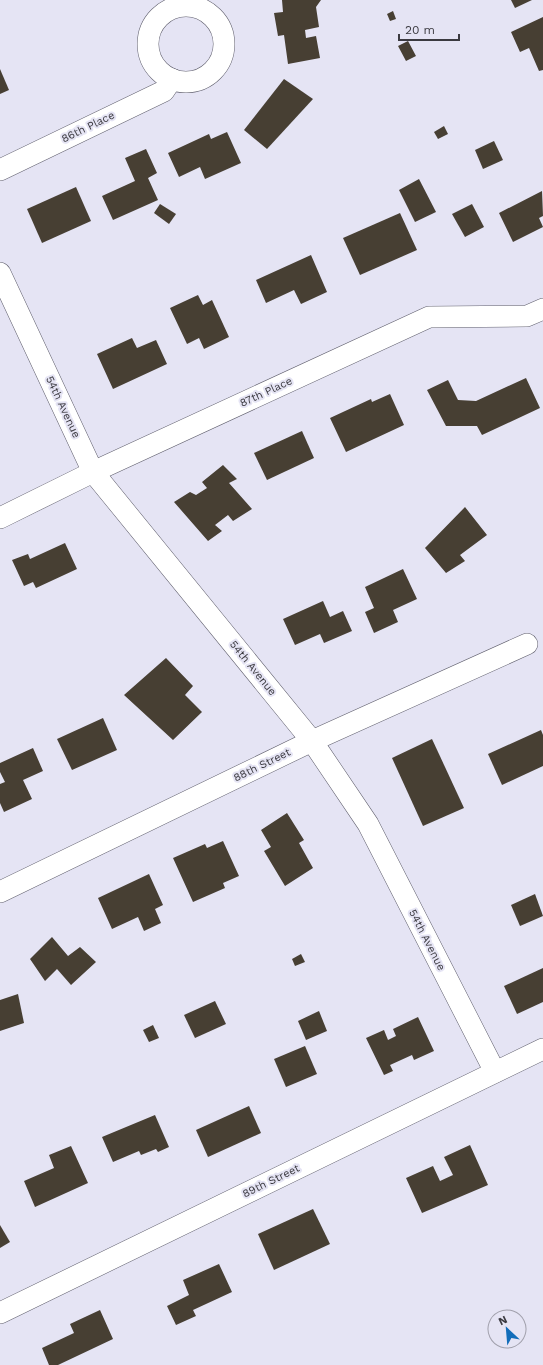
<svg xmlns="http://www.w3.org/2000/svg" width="543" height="1365" font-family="'Work Sans',sans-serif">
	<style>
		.building { fill: #473f33 }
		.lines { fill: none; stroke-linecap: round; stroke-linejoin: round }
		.minor-casing { stroke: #61606e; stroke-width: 22 }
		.minor { stroke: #fff; stroke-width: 21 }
		.labels { text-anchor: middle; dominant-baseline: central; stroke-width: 4; stroke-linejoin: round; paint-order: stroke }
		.street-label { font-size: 11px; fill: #3b3a40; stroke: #e5e4f4 }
	</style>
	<rect width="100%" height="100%" fill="#e5e4f4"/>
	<!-- building -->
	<g class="building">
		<polygon points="282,0 321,0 316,7 319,27 305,30 306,38 316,36 320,58 288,64 284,35 278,36 274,13 283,12"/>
		<polygon points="511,0 532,0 515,8"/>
		<polygon points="393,11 396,19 390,21 387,14"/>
		<polygon points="543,17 543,70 539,71 529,48 520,52 511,32"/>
		<polygon points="408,41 416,56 406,61 398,46"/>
		<polygon points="0,69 9,90 0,94"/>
		<polygon points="284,79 313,99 267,149 244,130"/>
		<polygon points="444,126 448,134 438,139 434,132"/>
		<polygon points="227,132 241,163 205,179 200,167 179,177 168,153 209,134 211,139"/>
		<polygon points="494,141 503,160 483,169 475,150"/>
		<polygon points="146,149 157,173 148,178 158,200 113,220 102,196 135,181 125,158"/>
		<polygon points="419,179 436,212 415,222 399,190"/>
		<polygon points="76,187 91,221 42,243 27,209"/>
		<polygon points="542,191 543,216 539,218 543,227 513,242 499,213"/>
		<polygon points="160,204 176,214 169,224 154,213"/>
		<polygon points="472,204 484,227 465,237 452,214"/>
		<polygon points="400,213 417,250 360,275 343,238"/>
		<polygon points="311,255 327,292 301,304 294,290 266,303 256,280"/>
		<polygon points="198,295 203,305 212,300 229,337 204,349 199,338 187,344 170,308"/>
		<polygon points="132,338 137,348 156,340 167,364 113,389 97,354"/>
		<polygon points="526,378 540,408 482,435 477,426 446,426 427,390 448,380 458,400 476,401"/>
		<polygon points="390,394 404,425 346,452 330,418 371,399 372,402"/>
		<polygon points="302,431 314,458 267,480 254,453"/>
		<polygon points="223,465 237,479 229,483 252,509 233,521 228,515 215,525 222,531 208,541 174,502 190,492 196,495 207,488 202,482"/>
		<polygon points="465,507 487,535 460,555 465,561 446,573 425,548"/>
		<polygon points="65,543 77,569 36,588 33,582 24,586 12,560 28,554 30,559"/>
		<polygon points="403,569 417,599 393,610 398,622 374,633 365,612 374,608 365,587"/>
		<polygon points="323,601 330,617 343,611 352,631 324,643 320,634 295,645 283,619"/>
		<polygon points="166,658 193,686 185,695 202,712 173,740 124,695"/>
		<polygon points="103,718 117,750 72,770 57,739"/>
		<polygon points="541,730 543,735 543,766 502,785 488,754"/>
		<polygon points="432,739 464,808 423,826 392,758"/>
		<polygon points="33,748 43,771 23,780 32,799 4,812 0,803 0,784 5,782 0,772 0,763"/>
		<polygon points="287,813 304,840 299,843 313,868 285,886 264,851 271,847 261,830"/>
		<polygon points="223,841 239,876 223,883 225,888 193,902 173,858 205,844 207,848"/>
		<polygon points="149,874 163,905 155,909 161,923 144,931 138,917 112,929 98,898"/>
		<polygon points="535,894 543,916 520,926 511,905"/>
		<polygon points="52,937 68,956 80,947 96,962 71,985 57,969 45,981 30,959"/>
		<polygon points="301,954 305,962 295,966 292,959"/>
		<polygon points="543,968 543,1002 517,1014 504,986"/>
		<polygon points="18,994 24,1023 0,1031 0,1000"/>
		<polygon points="215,1001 226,1024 195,1038 184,1015"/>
		<polygon points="319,1011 327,1031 306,1040 298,1021"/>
		<polygon points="418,1017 434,1051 414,1060 412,1055 390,1065 393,1071 384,1075 366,1038 384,1030 388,1040 396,1036 393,1029"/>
		<polygon points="153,1025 159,1038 149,1042 143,1030"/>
		<polygon points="305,1046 317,1074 286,1087 274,1059"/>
		<polygon points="249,1106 261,1133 208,1157 196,1130"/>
		<polygon points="155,1115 169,1147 158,1152 156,1149 141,1155 139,1151 113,1162 102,1137"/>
		<polygon points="470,1145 488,1185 422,1213 406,1178 433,1166 440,1181 453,1175 444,1157"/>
		<polygon points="71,1146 88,1183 35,1207 24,1181 54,1168 49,1155"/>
		<polygon points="313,1209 330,1244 274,1270 258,1234"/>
		<polygon points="0,1225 10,1242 0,1248"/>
		<polygon points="219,1264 232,1292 193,1310 196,1316 176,1325 167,1306 189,1295 183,1280"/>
		<polygon points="100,1310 113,1339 58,1365 49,1365 42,1348 74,1333 70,1324"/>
	</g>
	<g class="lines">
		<!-- minor casing -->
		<g class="minor-casing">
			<g id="minor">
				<circle cx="186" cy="44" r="38"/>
				<polyline points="0,170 164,91 172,79"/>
				<polyline points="0,273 93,472 312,741 368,824 495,1072"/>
				<polyline points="0,518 93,472 429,317 527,316 543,309"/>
				<polyline points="0,892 312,741 527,644"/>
				<polyline points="0,1313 543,1049"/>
			</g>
		</g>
		<!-- minor -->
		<use href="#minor" class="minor"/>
	</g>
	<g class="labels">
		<!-- street labels -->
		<g class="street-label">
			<text transform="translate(88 127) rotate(-26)">86th Place</text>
			<text transform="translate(266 392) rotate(-25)">87th Place</text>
			<text transform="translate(63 407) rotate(65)">54th Avenue</text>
			<text transform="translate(253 668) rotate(51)">54th Avenue</text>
			<text transform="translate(262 765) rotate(-26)">88th Street</text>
			<text transform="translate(427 940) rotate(63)">54th Avenue</text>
			<text transform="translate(271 1181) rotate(-26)">89th Street</text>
		</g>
	</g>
	<!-- north arrow -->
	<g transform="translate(507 1329) rotate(334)"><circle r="19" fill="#e5e4f4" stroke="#a1a0ac"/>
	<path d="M0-3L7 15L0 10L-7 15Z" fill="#126dba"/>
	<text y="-6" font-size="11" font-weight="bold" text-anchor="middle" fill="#3b3a40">N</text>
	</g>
	<!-- scale -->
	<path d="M399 34v6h60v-6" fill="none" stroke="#3b3a40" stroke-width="2"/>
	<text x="405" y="34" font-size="12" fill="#3b3a40" stroke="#e5e4f4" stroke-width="3" paint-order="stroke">20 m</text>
</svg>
